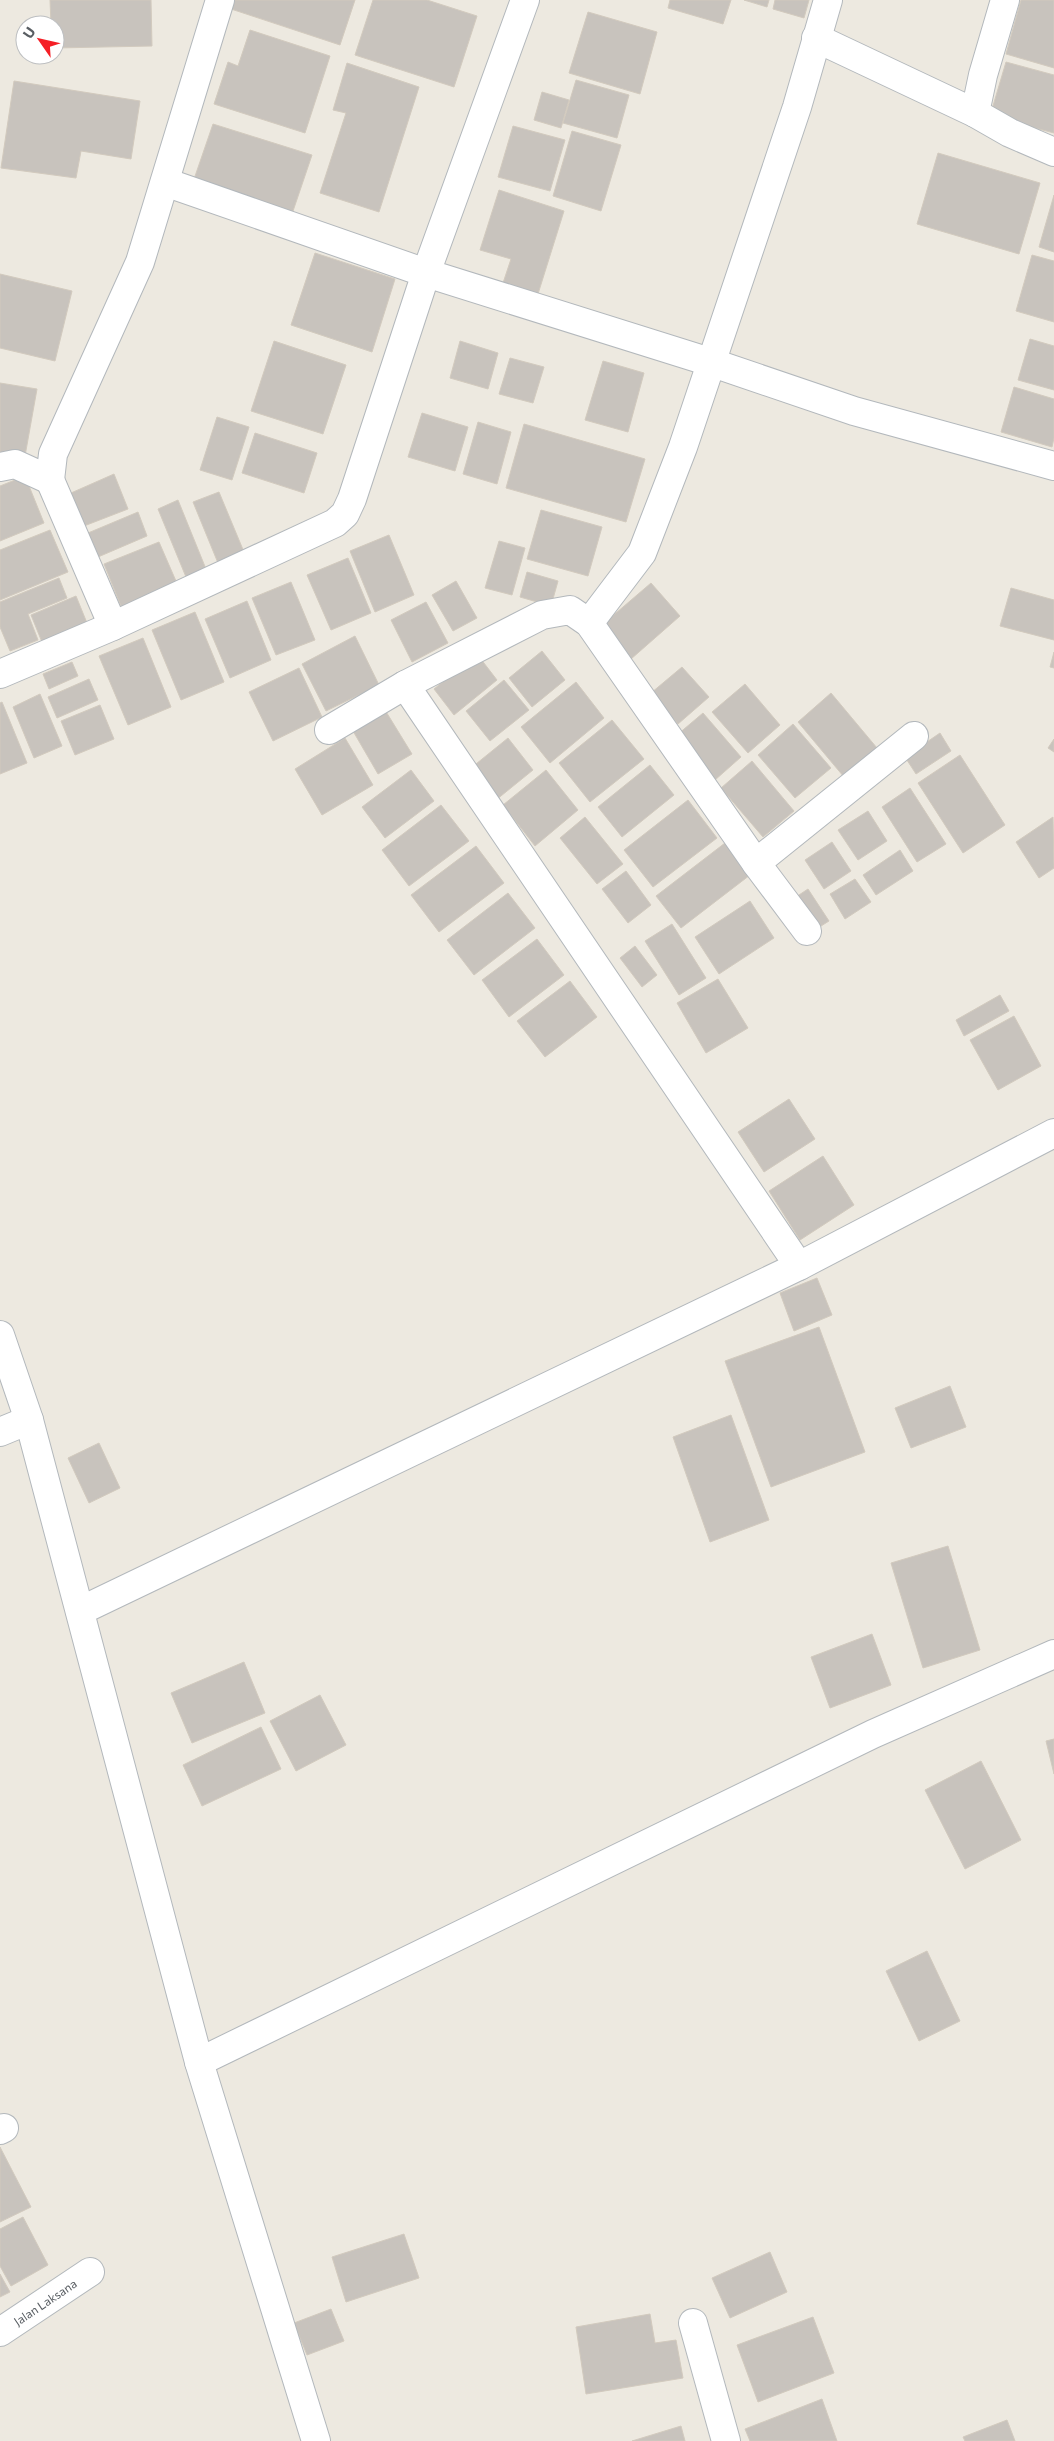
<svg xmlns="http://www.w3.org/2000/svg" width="1054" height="2441" font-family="Commissioner,sans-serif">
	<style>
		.building { fill: #c8c3bd; stroke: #d2cabe }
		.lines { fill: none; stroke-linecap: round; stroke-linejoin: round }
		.minor-casing { stroke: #b3b8bc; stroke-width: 30 }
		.minor { stroke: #fff; stroke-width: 28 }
		.labels { text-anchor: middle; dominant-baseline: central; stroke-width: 4; stroke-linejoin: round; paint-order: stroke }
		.street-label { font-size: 12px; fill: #595e63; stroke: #fff }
	</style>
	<rect width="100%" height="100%" fill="#ede9e0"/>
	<!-- building -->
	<g class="building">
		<polygon points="50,0 151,0 152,46 55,48 55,25 51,25"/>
		<polygon points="227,0 355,0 340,45 225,7"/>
		<polygon points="373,0 427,0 477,16 454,87 355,55"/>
		<polygon points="670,0 731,0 723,24 668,8"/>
		<polygon points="744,0 769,0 767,7"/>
		<polygon points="775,0 809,0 804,18 773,9"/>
		<polygon points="1021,0 1054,0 1054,68 1006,54"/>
		<polygon points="588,12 657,32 640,94 569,73"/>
		<polygon points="250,30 330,56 305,133 214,104 228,62 238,66"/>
		<polygon points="1006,62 1054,75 1054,133 990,116"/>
		<polygon points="347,63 419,87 379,212 320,193 346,113 333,110"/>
		<polygon points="576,80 629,95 617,138 563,123"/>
		<polygon points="14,81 140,101 131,159 81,151 76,178 1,168"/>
		<polygon points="542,92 569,100 561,128 534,120"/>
		<polygon points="213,124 312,155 291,217 192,185"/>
		<polygon points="513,126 565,140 550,191 498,177"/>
		<polygon points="572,131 621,145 601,211 553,196"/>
		<polygon points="938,153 1040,183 1019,254 917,224"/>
		<polygon points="499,190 564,211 538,294 503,283 511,259 480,250"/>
		<polygon points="1054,195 1054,252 1039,247"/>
		<polygon points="315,253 395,279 372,352 291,325"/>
		<polygon points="1032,255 1054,261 1054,322 1016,311"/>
		<polygon points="0,274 72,291 55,361 0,348"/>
		<polygon points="1030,339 1054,346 1054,390 1018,380"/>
		<polygon points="274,341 346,365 323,434 251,411"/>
		<polygon points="460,341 498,353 488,389 450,378"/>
		<polygon points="510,358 544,367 533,403 499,394"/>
		<polygon points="603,361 644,373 628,432 585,420"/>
		<polygon points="0,383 37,389 25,456 0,452"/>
		<polygon points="1014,387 1054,399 1054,438 1052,447 1001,432"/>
		<polygon points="422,413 468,427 455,471 408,457"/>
		<polygon points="217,417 249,427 232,480 200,470"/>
		<polygon points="478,422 511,432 497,484 463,474"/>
		<polygon points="524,424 645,459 626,522 506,488"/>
		<polygon points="255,433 317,453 304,493 242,473"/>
		<polygon points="114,474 128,509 84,526 71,493"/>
		<polygon points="25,476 44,523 0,541 0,486"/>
		<polygon points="219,492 244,552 218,563 193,502"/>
		<polygon points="178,500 206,569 186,577 158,509"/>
		<polygon points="541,510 602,527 588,576 527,559"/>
		<polygon points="138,512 147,536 98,557 88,533"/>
		<polygon points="50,530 68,572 0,600 0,550"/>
		<polygon points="389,535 414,595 375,612 350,551"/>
		<polygon points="499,541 525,548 512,595 485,588"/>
		<polygon points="159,542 179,588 123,611 104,564"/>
		<polygon points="348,558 371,613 331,630 307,575"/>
		<polygon points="527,572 558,581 551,606 520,597"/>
		<polygon points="59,578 67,598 28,614 38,640 10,651 0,627 0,602"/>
		<polygon points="456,581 477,618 453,631 432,595"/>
		<polygon points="291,582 315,640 276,655 252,598"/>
		<polygon points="651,583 680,616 631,659 602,625"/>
		<polygon points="1011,588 1054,600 1054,640 1000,626"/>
		<polygon points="76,596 89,628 44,647 31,615"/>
		<polygon points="247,601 271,660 230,678 205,619"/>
		<polygon points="426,602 448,643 412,662 391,620"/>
		<polygon points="195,612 224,682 181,700 152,630"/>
		<polygon points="355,636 379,685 326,711 302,664"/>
		<polygon points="143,638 171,707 128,725 99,656"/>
		<polygon points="542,651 565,680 532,707 509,678"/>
		<polygon points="1054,652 1054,668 1050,667"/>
		<polygon points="477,654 497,680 454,715 434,689"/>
		<polygon points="72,662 78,676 49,689 43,674"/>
		<polygon points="682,667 709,697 678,724 651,693"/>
		<polygon points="299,668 322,717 273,741 249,692"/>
		<polygon points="89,679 98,700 57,718 48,697"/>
		<polygon points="504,680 529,710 490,741 466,711"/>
		<polygon points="576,682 604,718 550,763 521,727"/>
		<polygon points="745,684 780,725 748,753 712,712"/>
		<polygon points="831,693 877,748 844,777 798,722"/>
		<polygon points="40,694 62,746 34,758 13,707"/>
		<polygon points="2,702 27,763 0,774 0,703"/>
		<polygon points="100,705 114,739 75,755 61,721"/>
		<polygon points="385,710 412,754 378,774 353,731"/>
		<polygon points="703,713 741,757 715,780 677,735"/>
		<polygon points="612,720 644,759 590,802 559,763"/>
		<polygon points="793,724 831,768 795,798 758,755"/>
		<polygon points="940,733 951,751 916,774 905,757"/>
		<polygon points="345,738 373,785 322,815 295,769"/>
		<polygon points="508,738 533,770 496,800 471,768"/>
		<polygon points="1054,739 1054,752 1048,748"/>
		<polygon points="960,755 1005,825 963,853 918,783"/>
		<polygon points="752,761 794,811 763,837 721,788"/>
		<polygon points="650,765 674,795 622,837 598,807"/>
		<polygon points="411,770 434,801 385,838 362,807"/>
		<polygon points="546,770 578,810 535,846 503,805"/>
		<polygon points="910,788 946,844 917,862 882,807"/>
		<polygon points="688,800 717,838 653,887 624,850"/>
		<polygon points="441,805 469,841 409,886 382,850"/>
		<polygon points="868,811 887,841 858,860 838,830"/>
		<polygon points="585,817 623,864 597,884 560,838"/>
		<polygon points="1053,817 1054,868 1039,878 1016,842"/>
		<polygon points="832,842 851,871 824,889 805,860"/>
		<polygon points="725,843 750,875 681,928 656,896"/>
		<polygon points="476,846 504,883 439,932 411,895"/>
		<polygon points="900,850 913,871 876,895 863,875"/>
		<polygon points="626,871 651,905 628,923 602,889"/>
		<polygon points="855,879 871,902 845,919 830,894"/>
		<polygon points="808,889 829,921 813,931 793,899"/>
		<polygon points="508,893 535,928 474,975 447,940"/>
		<polygon points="750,901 774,938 719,974 695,937"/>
		<polygon points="672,924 706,978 679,995 645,941"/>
		<polygon points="537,939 564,975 509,1017 482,980"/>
		<polygon points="635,946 657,975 642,987 620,958"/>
		<polygon points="718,979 748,1028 706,1053 677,1003"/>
		<polygon points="570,981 597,1017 545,1057 517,1021"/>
		<polygon points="1000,995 1009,1011 964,1036 956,1020"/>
		<polygon points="1014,1016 1041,1066 998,1090 970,1040"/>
		<polygon points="789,1099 815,1139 764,1172 738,1132"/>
		<polygon points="823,1156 854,1205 800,1240 769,1191"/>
		<polygon points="817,1278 832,1315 794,1331 780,1293"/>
		<polygon points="819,1327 865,1452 771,1487 725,1361"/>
		<polygon points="950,1386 966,1427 911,1448 895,1408"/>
		<polygon points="731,1415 769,1520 710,1542 673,1437"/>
		<polygon points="99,1443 120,1488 89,1503 68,1458"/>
		<polygon points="948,1546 980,1650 923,1668 891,1563"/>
		<polygon points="872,1634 891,1685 830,1708 811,1657"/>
		<polygon points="244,1662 265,1713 192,1743 171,1693"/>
		<polygon points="320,1695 346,1745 296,1771 270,1721"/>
		<polygon points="261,1727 281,1769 202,1806 183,1765"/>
		<polygon points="1054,1739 1054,1774 1046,1741"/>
		<polygon points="981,1761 1021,1840 965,1869 925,1790"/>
		<polygon points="927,1951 960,2021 919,2041 886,1971"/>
		<polygon points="0,2147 31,2207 0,2222"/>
		<polygon points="23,2217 48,2265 11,2286 0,2266 0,2229"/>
		<polygon points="404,2234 419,2278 346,2302 332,2257"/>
		<polygon points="770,2252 787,2292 730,2318 712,2278"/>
		<polygon points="0,2274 10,2292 0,2297"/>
		<polygon points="331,2309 344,2341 307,2355 294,2323"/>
		<polygon points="650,2314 655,2343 676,2340 683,2378 586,2394 576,2327"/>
		<polygon points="813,2317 834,2373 758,2402 737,2345"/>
		<polygon points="822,2399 837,2441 750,2441 745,2429"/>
		<polygon points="1007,2420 1015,2441 965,2441 963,2437"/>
		<polygon points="681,2426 685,2441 632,2441"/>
	</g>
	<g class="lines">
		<!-- minor casing -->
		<g class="minor-casing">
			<g id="minor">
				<polyline points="1005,0 983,75 975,113 1010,133 1054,152"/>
				<polyline points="816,38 975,113"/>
				<polyline points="165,182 426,273 710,362 854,411 1054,466"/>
				<polyline points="0,467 15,464 50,480 53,454 140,262 220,0"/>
				<polyline points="50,480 113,626"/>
				<polyline points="589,623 642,553 683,447 797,107 828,0"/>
				<polyline points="0,674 113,626 335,523 345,514 352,499 426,273 525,0"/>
				<polyline points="405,685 799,1266"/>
				<polyline points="329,730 405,685 542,615 570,610 589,623 756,863 807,931"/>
				<polyline points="756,863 914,736"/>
				<polyline points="0,1335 29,1420 199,2062 316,2441"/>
				<polyline points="0,1432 29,1420"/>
				<polyline points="80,1611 799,1266 1054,1133"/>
				<polyline points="199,2062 873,1734 1054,1654"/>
				<polyline points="0,2130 4,2128"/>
				<polyline points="693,2323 726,2441"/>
				<polyline points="0,2332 90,2272"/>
			</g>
		</g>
		<!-- minor -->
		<use href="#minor" class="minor"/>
	</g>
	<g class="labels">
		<!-- street labels -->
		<g class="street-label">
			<text transform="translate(45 2302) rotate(-34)">Jalan Laksana</text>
		</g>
	</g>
	<!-- north arrow -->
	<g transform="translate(40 40) rotate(304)"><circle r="24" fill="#ffffff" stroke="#bdbfc1"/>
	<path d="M0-4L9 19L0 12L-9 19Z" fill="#f51f26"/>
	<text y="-8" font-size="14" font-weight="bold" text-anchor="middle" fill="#595e63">U</text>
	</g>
</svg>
